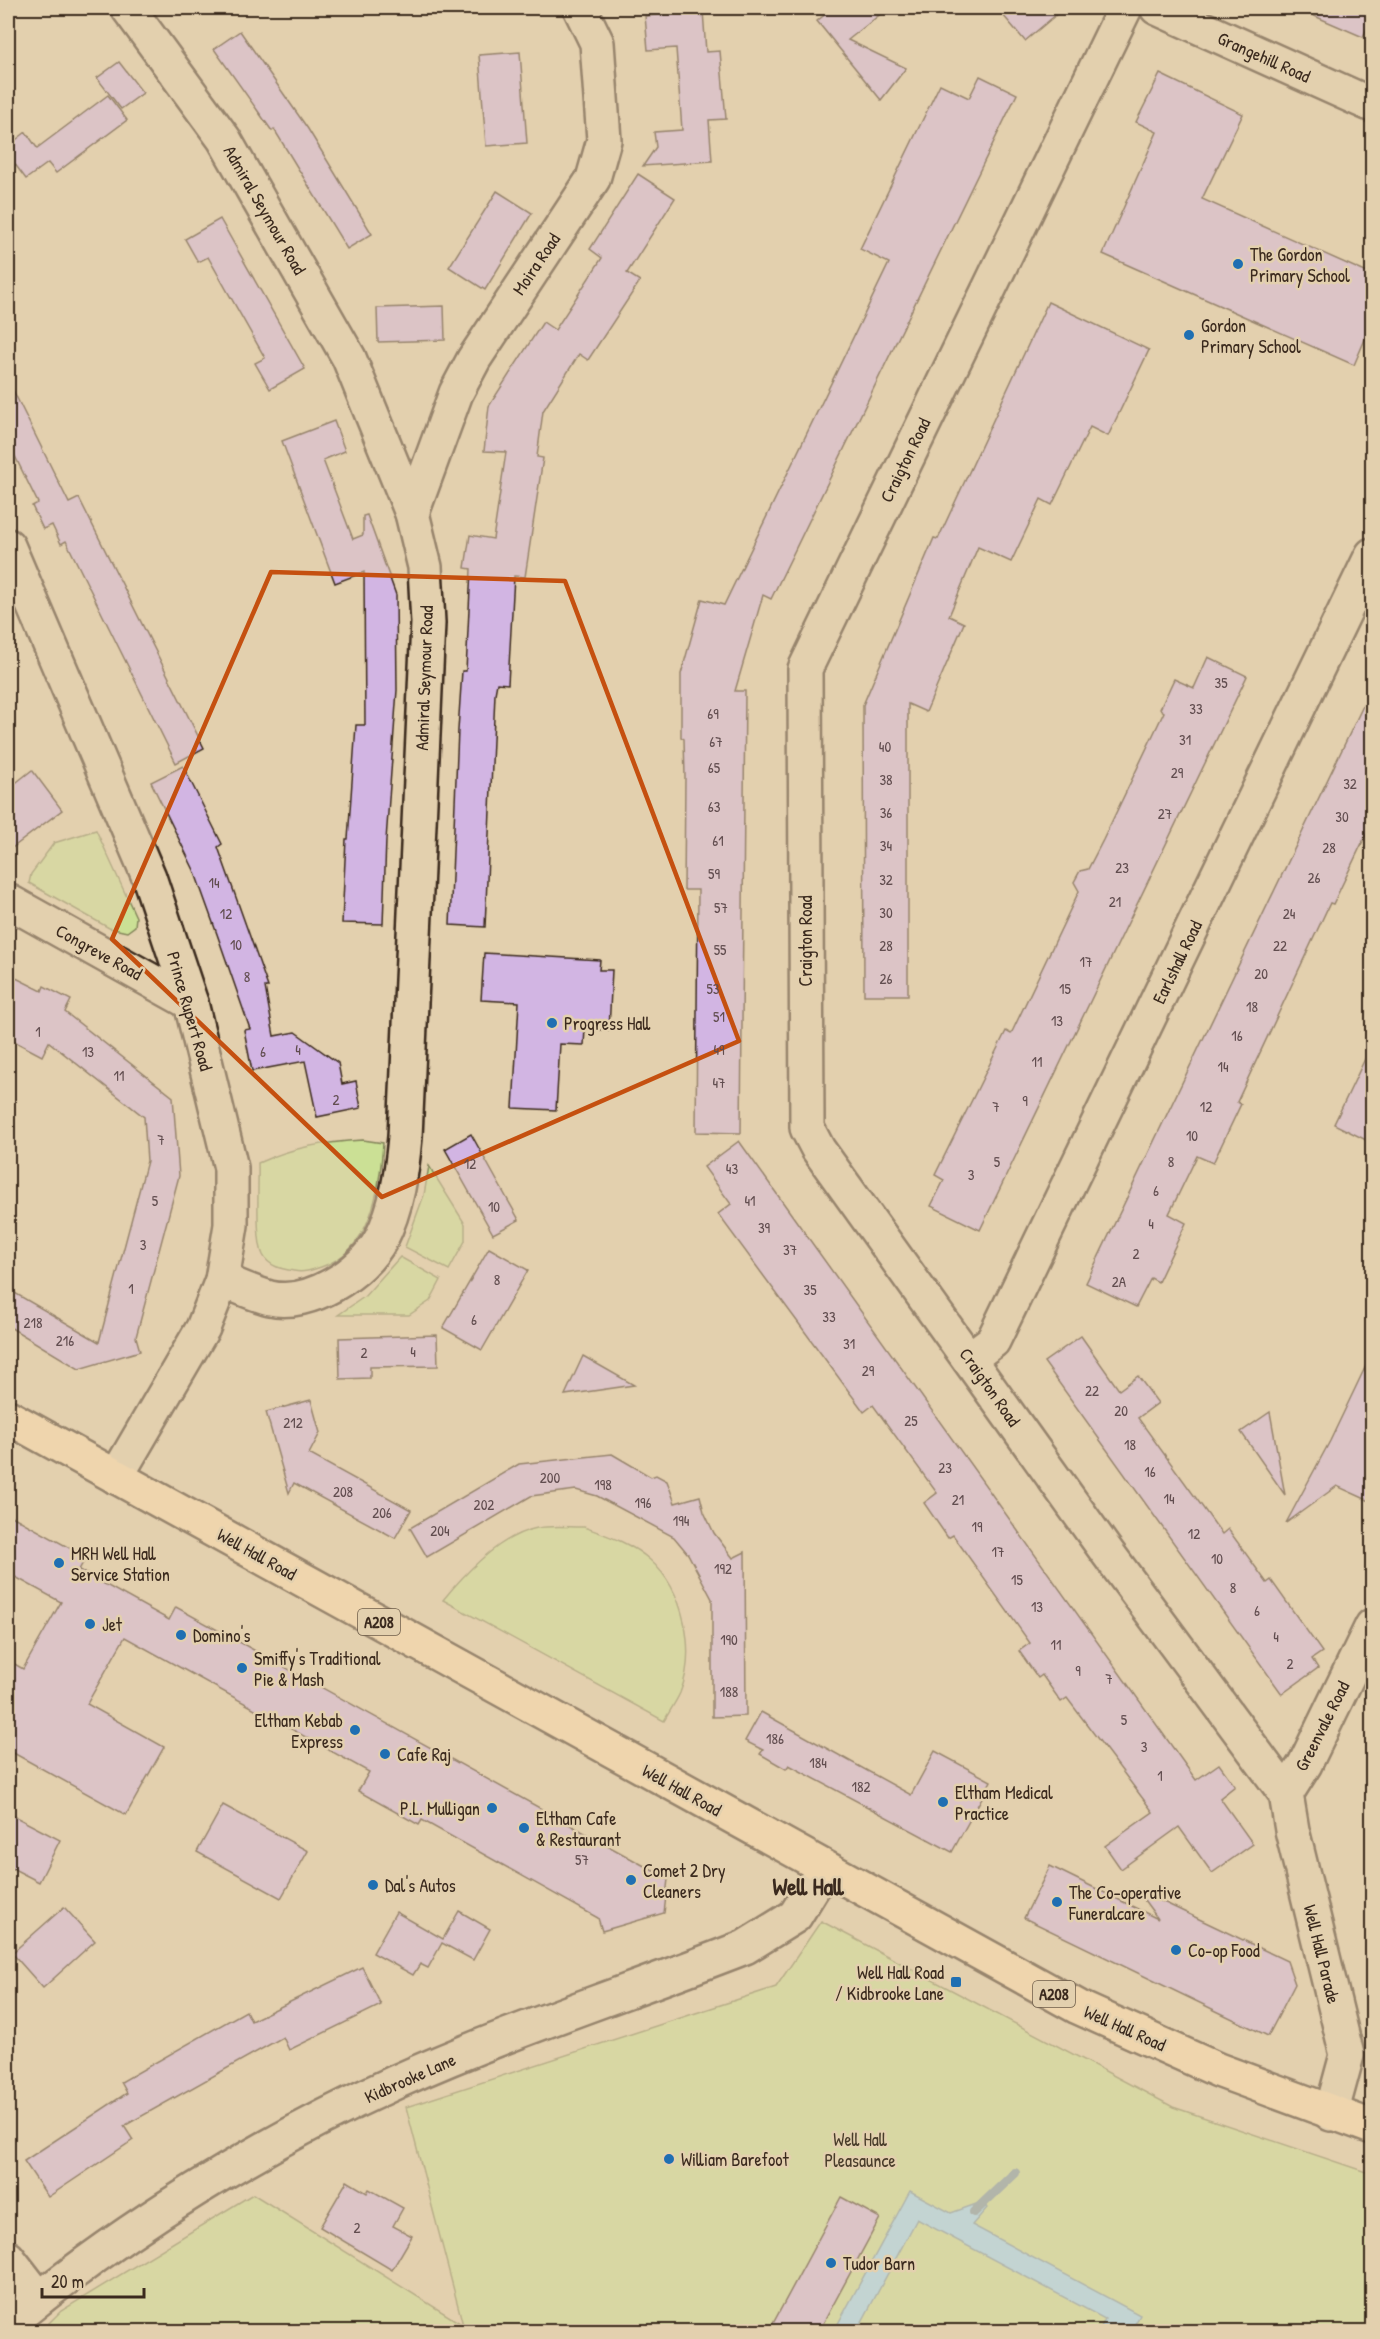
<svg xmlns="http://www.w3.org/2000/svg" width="1380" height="2339" font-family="'Patrick Hand',sans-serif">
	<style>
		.green { fill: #cbe095; stroke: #83855a; stroke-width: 1.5 }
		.water { fill: #9bdafd; stroke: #7594a4; stroke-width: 1.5 }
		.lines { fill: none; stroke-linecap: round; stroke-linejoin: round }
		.stream { stroke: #7594a4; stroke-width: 10 }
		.building { fill: #d2b5e3; stroke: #3b2a1e; stroke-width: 1.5 }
		.minor-casing { stroke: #3b2a1e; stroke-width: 38 }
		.major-casing { stroke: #3b2a1e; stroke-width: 38 }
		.minor { stroke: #e3d0ae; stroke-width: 33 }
		.major { stroke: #fcdcac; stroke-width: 33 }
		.marked { fill: none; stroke: #c55010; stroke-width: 4.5; stroke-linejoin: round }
		.poi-dot { fill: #1f6fb2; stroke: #e3d0ae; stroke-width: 2 }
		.labels { text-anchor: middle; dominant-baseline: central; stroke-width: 5; stroke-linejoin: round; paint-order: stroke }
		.number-label { font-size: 15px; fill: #614d4f }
		.shield { fill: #e3d0ae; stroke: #6d5c49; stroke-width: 1.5 }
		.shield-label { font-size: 16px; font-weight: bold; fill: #3b2a1e }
		.street-label { font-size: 18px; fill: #3b2a1e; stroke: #e3d0ae }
		.poi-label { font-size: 18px; fill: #3b2a1e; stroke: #e3d0ae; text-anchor: start }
		.park-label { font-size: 18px; fill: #493c2a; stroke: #e3d0ae }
		.district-label { font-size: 24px; font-weight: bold; fill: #3b2a1e; stroke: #e3d0ae }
	</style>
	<rect width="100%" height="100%" fill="#e3d0ae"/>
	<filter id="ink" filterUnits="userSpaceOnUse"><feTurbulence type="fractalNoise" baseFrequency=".0167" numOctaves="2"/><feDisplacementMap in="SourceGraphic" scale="12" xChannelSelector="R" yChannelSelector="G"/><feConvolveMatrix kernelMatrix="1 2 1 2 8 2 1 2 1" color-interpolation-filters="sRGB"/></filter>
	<g filter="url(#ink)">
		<!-- green -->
		<g class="green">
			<polygon points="96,830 136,917 135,926 127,932 109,928 29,883 31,874 54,843"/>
			<path d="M363,1140L383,1143C380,1188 372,1251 321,1267C312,1270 304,1273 294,1271C283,1269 269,1267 263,1255C255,1239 259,1183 258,1163C293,1147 325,1142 363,1140Z"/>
			<polygon points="429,1166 465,1224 465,1241 449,1270 405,1247 424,1195"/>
			<polygon points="400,1257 441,1280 430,1301 409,1315 338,1315 364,1297"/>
			<path d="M584,1527C606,1535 631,1543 650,1560C684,1590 697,1651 680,1693C676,1702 669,1712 664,1721L443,1600C465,1573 501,1535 537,1528C552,1525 569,1527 584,1527Z"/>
			<polygon points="821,1921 1173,2107 1372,2174 1372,2331 40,2332 61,2311 253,2194 463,2325 406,2107 776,1987"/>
		</g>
		<!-- water -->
		<polygon class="water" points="910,2191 951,2213 982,2202 987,2208 972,2225 1140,2315 1131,2331 1099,2331 1105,2319 917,2219 857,2331 834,2331"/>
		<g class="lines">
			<!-- stream -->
			<polyline class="stream" points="974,2212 1015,2173"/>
		</g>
		<!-- building -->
		<g class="building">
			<polygon points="833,8 888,8 848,40 906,68 881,100 817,21"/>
			<polygon points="997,8 1064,8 1025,41"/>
			<polygon points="1296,8 1372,8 1372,17 1363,37"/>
			<polygon points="703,11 706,52 720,51 726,119 709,120 712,161 643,166 656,147 654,132 682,130 676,48 648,50 645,16"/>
			<polygon points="240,31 308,129 372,234 347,249 274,129 272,131 214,49"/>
			<polygon points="520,52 527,143 486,146 479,55"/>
			<polygon points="119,62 143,93 121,109 97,78"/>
			<polygon points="1160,74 1243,114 1202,199 1372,275 1372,323 1354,365 1103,254 1157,132 1136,122"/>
			<polygon points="980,76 1017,94 771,599 763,595 735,691 745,691 741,1133 696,1132 698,890 684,890 685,777 684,739 681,737 681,674 702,599 724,605 889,263 860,249 940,84 969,98"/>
			<polygon points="108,95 127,120 56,173 48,163 26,179 8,155 8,146 26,132 37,148"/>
			<polygon points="638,174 675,198 627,273 640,281 588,360 579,354 543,411 537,457 543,458 525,577 514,576 508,684 497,683 495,694 485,927 450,925 458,730 462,671 466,671 471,569 465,568 470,535 493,539 506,452 484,451 489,406 543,322 555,330 602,258 590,249"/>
			<polygon points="497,191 532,213 485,290 449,267"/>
			<polygon points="220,219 305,369 270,389 255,363 265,358 208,257 198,262 185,239"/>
			<polygon points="1048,302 1149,350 1108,436 1090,427 1052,505 1041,499 1011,562 978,547 949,616 964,623 926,712 908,704 908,995 864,995 863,705 934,538 938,539"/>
			<polygon points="444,306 445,340 378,342 377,308"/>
			<polygon points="8,380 69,503 79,498 204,748 176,763 66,541 61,544 52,525 43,529 32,506 38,503 8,442"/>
			<polygon points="334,421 345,451 323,460 353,539 363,535 363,516 367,515 396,595 397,690 386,840 383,924 342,923 346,839 348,839 356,725 365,725 364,572 335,583 282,441"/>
			<polygon points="1208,657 1247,676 980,1230 931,1206 944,1180 935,1175 1006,1031 1011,1034 1079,891 1074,882 1080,871 1088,869 1103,840 1164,712 1160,709 1174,679 1194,688"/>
			<polygon points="1372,687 1372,822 1333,904 1330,903 1237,1102 1241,1104 1213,1163 1197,1156 1169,1214 1186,1223 1158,1282 1151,1278 1136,1307 1086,1283"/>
			<polygon points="183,766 222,844 218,847 268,987 265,987 274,1036 295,1032 338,1063 342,1084 356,1081 361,1108 317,1117 305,1061 252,1071 244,1030 250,1029 217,934 194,870 151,782"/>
			<polygon points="32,770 62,810 8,851 8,789"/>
			<polygon points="484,953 600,960 599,970 612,970 609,1030 585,1029 584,1045 560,1044 556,1110 513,1108 519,1002 481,1000"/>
			<polygon points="8,974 42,991 44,986 71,1000 65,1012 173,1097 179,1176 136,1337 140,1351 79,1369 8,1326 8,1289 99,1342 147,1161 144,1117 49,1042 42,1056 8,1038"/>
			<polygon points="1372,1044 1372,1143 1334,1124"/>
			<polygon points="471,1134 519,1220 493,1234 445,1149"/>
			<polygon points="739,1141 1196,1780 1219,1764 1235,1786 1220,1798 1253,1844 1212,1873 1179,1827 1121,1869 1105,1846 1153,1812 1067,1698 1061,1702 1042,1675 1038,1678 1019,1651 1030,1643 953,1535 948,1538 924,1503 937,1493 873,1405 864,1412 718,1214 731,1204 704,1167"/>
			<polygon points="489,1248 528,1270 482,1350 443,1328"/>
			<polygon points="437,1335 438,1366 370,1367 370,1378 340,1379 339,1338"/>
			<polygon points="1081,1336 1119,1390 1138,1376 1158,1403 1138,1418 1222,1534 1228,1529 1267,1583 1271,1580 1322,1652 1312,1659 1318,1668 1282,1694 1044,1362"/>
			<polygon points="1372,1353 1372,1502 1337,1486 1286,1523 1330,1441"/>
			<polygon points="583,1356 634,1385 565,1395"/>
			<polygon points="311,1400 320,1433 309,1454 411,1510 395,1538 294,1483 289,1493 266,1412"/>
			<polygon points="1270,1412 1285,1495 1241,1432"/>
			<polygon points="612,1454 651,1477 656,1475 667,1481 675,1503 700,1496 704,1512 714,1533 733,1558 745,1552 746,1716 712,1717 712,1599 688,1554 674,1537 597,1496 576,1490 531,1496 427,1557 410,1528 519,1464"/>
			<polygon points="8,1514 86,1557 79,1570 169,1620 176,1607 668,1879 664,1913 602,1931 598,1918 422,1820 419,1825 358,1791 369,1772 125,1637 87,1704 164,1747 126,1815 8,1750 8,1660 23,1669 61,1602 8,1573"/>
			<polygon points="761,1712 911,1795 935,1751 991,1781 952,1852 789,1765 786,1769 760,1754 763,1750 745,1741"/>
			<polygon points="223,1805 308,1851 281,1898 197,1852"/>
			<polygon points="8,1813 60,1840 39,1882 8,1866"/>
			<polygon points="1050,1866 1158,1919 1136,1889 1287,1961 1295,1984 1268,2036 1024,1918"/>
			<polygon points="64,1907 95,1941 43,1988 12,1953"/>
			<polygon points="459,1911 490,1929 473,1960 442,1943 428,1968 420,1964 413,1975 373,1953 396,1912 443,1939"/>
			<polygon points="362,1967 381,2005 289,2050 283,2037 124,2126 133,2140 48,2197 24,2161 127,2093 121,2082 246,2011 251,2021"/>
			<polygon points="347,2181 367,2193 369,2189 403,2208 393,2226 412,2236 392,2270 320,2227"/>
			<polygon points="841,2197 880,2218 819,2331 769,2331"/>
		</g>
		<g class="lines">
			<!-- minor casing -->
			<g class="minor-casing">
				<g id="minor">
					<path d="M128,8L224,139L349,358L412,513L425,567L428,623L405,1137C402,1171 397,1208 381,1239C363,1273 309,1307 270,1298C254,1294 238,1286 222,1280"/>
					<polyline points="1125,8 805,669 807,1128 818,1149 1104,1548 1286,1794 1292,1830 1347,2055 1331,2114"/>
					<polyline points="1157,8 1372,105"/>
					<polyline points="412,513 456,393 474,359 593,179 604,140 597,43 580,8"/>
					<polyline points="8,546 149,877 191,1003 231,1168 231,1225 222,1280 203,1328 116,1477"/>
					<polyline points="8,901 191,1003"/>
					<polyline points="969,1359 993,1341 1372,555"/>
					<polyline points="1286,1794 1305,1764 1372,1626"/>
					<polyline points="8,2258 39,2298"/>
					<path d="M8,2324C123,2228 262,2143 398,2081C511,2030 630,1992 745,1947L795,1916L824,1869"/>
				</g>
			</g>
			<!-- major casing -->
			<g class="major-casing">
				<polyline id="major" points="8,1417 1078,2007 1218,2070 1372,2127"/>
			</g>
			<!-- minor -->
			<use href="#minor" class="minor"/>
			<!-- major -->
			<use href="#major" class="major"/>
		</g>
	</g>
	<!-- marked area -->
	<path d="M0 0H1380V2339H0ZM271,572L565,581L739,1041L382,1197L112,939Z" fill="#e3d0ae" fill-opacity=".55" fill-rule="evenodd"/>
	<path class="marked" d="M271,572L565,581L739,1041L382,1197L112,939Z"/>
	<!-- markers -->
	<g class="poi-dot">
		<circle cx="1238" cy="264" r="6"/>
		<circle cx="1189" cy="335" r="6"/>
		<circle cx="552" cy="1023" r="6"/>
		<circle cx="59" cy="1563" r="6"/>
		<circle cx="90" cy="1624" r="6"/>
		<circle cx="181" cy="1635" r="6"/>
		<circle cx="242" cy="1668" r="6"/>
		<circle cx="355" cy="1730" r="6"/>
		<circle cx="385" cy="1754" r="6"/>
		<circle cx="943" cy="1802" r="6"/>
		<circle cx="492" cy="1808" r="6"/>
		<circle cx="524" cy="1828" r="6"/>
		<circle cx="631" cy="1880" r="6"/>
		<circle cx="373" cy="1885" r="6"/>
		<circle cx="1057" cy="1902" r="6"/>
		<circle cx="1176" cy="1950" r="6"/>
		<rect x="950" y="1976" width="12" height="12" rx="3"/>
		<circle cx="669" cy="2159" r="6"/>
		<circle cx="831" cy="2263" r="6"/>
	</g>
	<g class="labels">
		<!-- number labels -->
		<g class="number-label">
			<text x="1221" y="682">35</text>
			<text x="1196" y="708">33</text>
			<text x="713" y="713">69</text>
			<text x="1185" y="739">31</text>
			<text x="716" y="741">67</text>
			<text x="885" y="746">40</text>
			<text x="714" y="767">65</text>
			<text x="1177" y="772">29</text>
			<text x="886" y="779">38</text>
			<text x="1350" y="783">32</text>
			<text x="714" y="806">63</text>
			<text x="886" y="812">36</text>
			<text x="1165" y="813">27</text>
			<text x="1342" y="816">30</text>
			<text x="718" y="840">61</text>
			<text x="886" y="845">34</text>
			<text x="1329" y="847">28</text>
			<text x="1122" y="867">23</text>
			<text x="714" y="873">59</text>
			<text x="1314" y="877">26</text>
			<text x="886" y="879">32</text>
			<text x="214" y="882">14</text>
			<text x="1115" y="901">21</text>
			<text x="721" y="907">57</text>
			<text x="886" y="912">30</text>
			<text x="226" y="913">12</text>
			<text x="1289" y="913">24</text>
			<text x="236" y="944">10</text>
			<text x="886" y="945">28</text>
			<text x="1280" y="945">22</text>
			<text x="720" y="949">55</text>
			<text x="1086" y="961">17</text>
			<text x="1261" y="973">20</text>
			<text x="247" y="976">8</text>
			<text x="886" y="978">26</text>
			<text x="713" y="988">53</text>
			<text x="1065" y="988">15</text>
			<text x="1252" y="1006">18</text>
			<text x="719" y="1016">51</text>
			<text x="1057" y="1020">13</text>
			<text x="38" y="1031">1</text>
			<text x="1237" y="1035">16</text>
			<text x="298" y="1049">4</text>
			<text x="719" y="1049">49</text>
			<text x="88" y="1051">13</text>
			<text x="263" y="1051">6</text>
			<text x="1037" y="1061">11</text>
			<text x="1223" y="1066">14</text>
			<text x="119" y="1075">11</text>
			<text x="719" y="1082">47</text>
			<text x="336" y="1099">2</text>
			<text x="1025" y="1100">9</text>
			<text x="996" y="1106">7</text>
			<text x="1206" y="1106">12</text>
			<text x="1192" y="1135">10</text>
			<text x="161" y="1139">7</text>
			<text x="997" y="1161">5</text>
			<text x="1171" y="1161">8</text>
			<text x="470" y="1163">12</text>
			<text x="732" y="1168">43</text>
			<text x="971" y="1174">3</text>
			<text x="1156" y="1190">6</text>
			<text x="155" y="1200">5</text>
			<text x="750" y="1200">41</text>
			<text x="494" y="1206">10</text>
			<text x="1151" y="1223">4</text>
			<text x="764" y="1227">39</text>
			<text x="143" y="1244">3</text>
			<text x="790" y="1249">37</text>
			<text x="1136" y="1253">2</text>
			<text x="497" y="1279">8</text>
			<text x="1119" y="1281">2A</text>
			<text x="131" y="1288">1</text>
			<text x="810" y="1289">35</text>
			<text x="829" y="1316">33</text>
			<text x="474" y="1319">6</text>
			<text x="33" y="1322">218</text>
			<text x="65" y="1340">216</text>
			<text x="849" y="1343">31</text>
			<text x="413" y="1351">4</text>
			<text x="364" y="1352">2</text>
			<text x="868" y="1370">29</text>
			<text x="1092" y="1390">22</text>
			<text x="1121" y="1410">20</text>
			<text x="911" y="1420">25</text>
			<text x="293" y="1422">212</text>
			<text x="1130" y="1444">18</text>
			<text x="945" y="1467">23</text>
			<text x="1150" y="1471">16</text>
			<text x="550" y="1477">200</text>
			<text x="603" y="1484">198</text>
			<text x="343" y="1491">208</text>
			<text x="1169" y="1498">14</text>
			<text x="958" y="1499">21</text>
			<text x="643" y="1502">196</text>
			<text x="484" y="1504">202</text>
			<text x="382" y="1512">206</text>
			<text x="681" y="1520">194</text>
			<text x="977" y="1526">19</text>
			<text x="440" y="1530">204</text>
			<text x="1194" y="1533">12</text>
			<text x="998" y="1551">17</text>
			<text x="1217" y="1558">10</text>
			<text x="723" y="1568">192</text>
			<text x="1017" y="1579">15</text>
			<text x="1233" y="1587">8</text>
			<text x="1037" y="1606">13</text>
			<text x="1257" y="1610">6</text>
			<text x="1276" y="1636">4</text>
			<text x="729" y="1639">190</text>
			<text x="1056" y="1644">11</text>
			<text x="1290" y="1663">2</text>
			<text x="1078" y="1670">9</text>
			<text x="1109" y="1678">7</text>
			<text x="729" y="1691">188</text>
			<text x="1124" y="1719">5</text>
			<text x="775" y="1738">186</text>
			<text x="1144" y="1746">3</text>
			<text x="818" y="1762">184</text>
			<text x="1160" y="1775">1</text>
			<text x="861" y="1786">182</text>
			<text x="582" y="1859">57</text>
			<text x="357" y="2227">2</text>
		</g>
		<!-- shield labels -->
		<g class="shield">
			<rect x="358" y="1609" width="42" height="26" rx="4.5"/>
			<rect x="1033" y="1981" width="42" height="26" rx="4.5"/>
		</g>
		<g class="shield-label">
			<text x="379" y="1622">A208</text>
			<text x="1054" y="1994">A208</text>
		</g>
		<!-- street labels -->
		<g class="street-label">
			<text transform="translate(1264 57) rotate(24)">Grangehill Road</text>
			<text transform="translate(265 210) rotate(60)">Admiral Seymour Road</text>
			<text transform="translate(536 264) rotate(-56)">Moira Road</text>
			<text transform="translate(905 460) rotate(-64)">Craigton Road</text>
			<text transform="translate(424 678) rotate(-88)">Admiral Seymour Road</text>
			<text transform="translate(805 941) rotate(-90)">Craigton Road</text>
			<text transform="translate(99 952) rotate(29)">Congreve Road</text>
			<text transform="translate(1177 962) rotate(-64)">Earlshall Road</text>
			<text transform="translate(190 1011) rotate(74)">Prince Rupert Road</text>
			<text transform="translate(990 1387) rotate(55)">Craigton Road</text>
			<text transform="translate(257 1554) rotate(29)">Well Hall Road</text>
			<text transform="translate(1322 1726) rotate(-63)">Greenvale Road</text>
			<text transform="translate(682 1790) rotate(29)">Well Hall Road</text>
			<text transform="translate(1322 1954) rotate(76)">Well Hall Parade</text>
			<text transform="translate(1125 2028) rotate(24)">Well Hall Road</text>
			<text transform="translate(410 2078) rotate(-24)">Kidbrooke Lane</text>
		</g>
		<!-- poi labels -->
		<g class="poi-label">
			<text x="1250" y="254">The Gordon<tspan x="1250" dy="21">Primary School</tspan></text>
			<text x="1201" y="325">Gordon<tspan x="1201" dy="21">Primary School</tspan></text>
			<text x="564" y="1023">Progress Hall</text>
			<text x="71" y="1553">MRH Well Hall<tspan x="71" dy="21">Service Station</tspan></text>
			<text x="102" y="1624">Jet</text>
			<text x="193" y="1635">Domino's</text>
			<text x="254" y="1658">Smiffy's Traditional<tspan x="254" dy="21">Pie &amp; Mash</tspan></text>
			<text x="343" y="1720" text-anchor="end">Eltham Kebab<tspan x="343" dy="21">Express</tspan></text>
			<text x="397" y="1754">Cafe Raj</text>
			<text x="955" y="1792">Eltham Medical<tspan x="955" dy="21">Practice</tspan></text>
			<text x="480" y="1808" text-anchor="end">P.L. Mulligan</text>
			<text x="536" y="1818">Eltham Cafe<tspan x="536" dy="21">&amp; Restaurant</tspan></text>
			<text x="643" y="1870">Comet 2 Dry<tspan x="643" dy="21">Cleaners</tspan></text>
			<text x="385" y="1885">Dal's Autos</text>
			<text x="1069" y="1892">The Co-operative<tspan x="1069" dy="21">Funeralcare</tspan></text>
			<text x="1188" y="1950">Co-op Food</text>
			<text x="944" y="1972" text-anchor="end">Well Hall Road<tspan x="944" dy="21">/ Kidbrooke Lane</tspan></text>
			<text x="681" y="2159">William Barefoot</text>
			<text x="843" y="2263">Tudor Barn</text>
		</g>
		<!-- park labels -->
		<g class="park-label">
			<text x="860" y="2139">Well Hall<tspan x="860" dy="21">Pleasaunce</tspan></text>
		</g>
		<!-- district labels -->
		<g class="district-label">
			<text x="808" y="1886">Well Hall</text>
		</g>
	</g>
	<!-- margin -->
	<rect width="1380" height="2339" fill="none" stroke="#e3d0ae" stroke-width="30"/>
	<rect x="15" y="15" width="1350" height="2309" fill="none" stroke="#3b2a1e" stroke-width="2" filter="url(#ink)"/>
	<!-- scale -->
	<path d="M42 2288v9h102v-9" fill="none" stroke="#3b2a1e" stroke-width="3"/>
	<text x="51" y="2288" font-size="18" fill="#3b2a1e" stroke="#e3d0ae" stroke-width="4.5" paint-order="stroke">20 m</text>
</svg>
